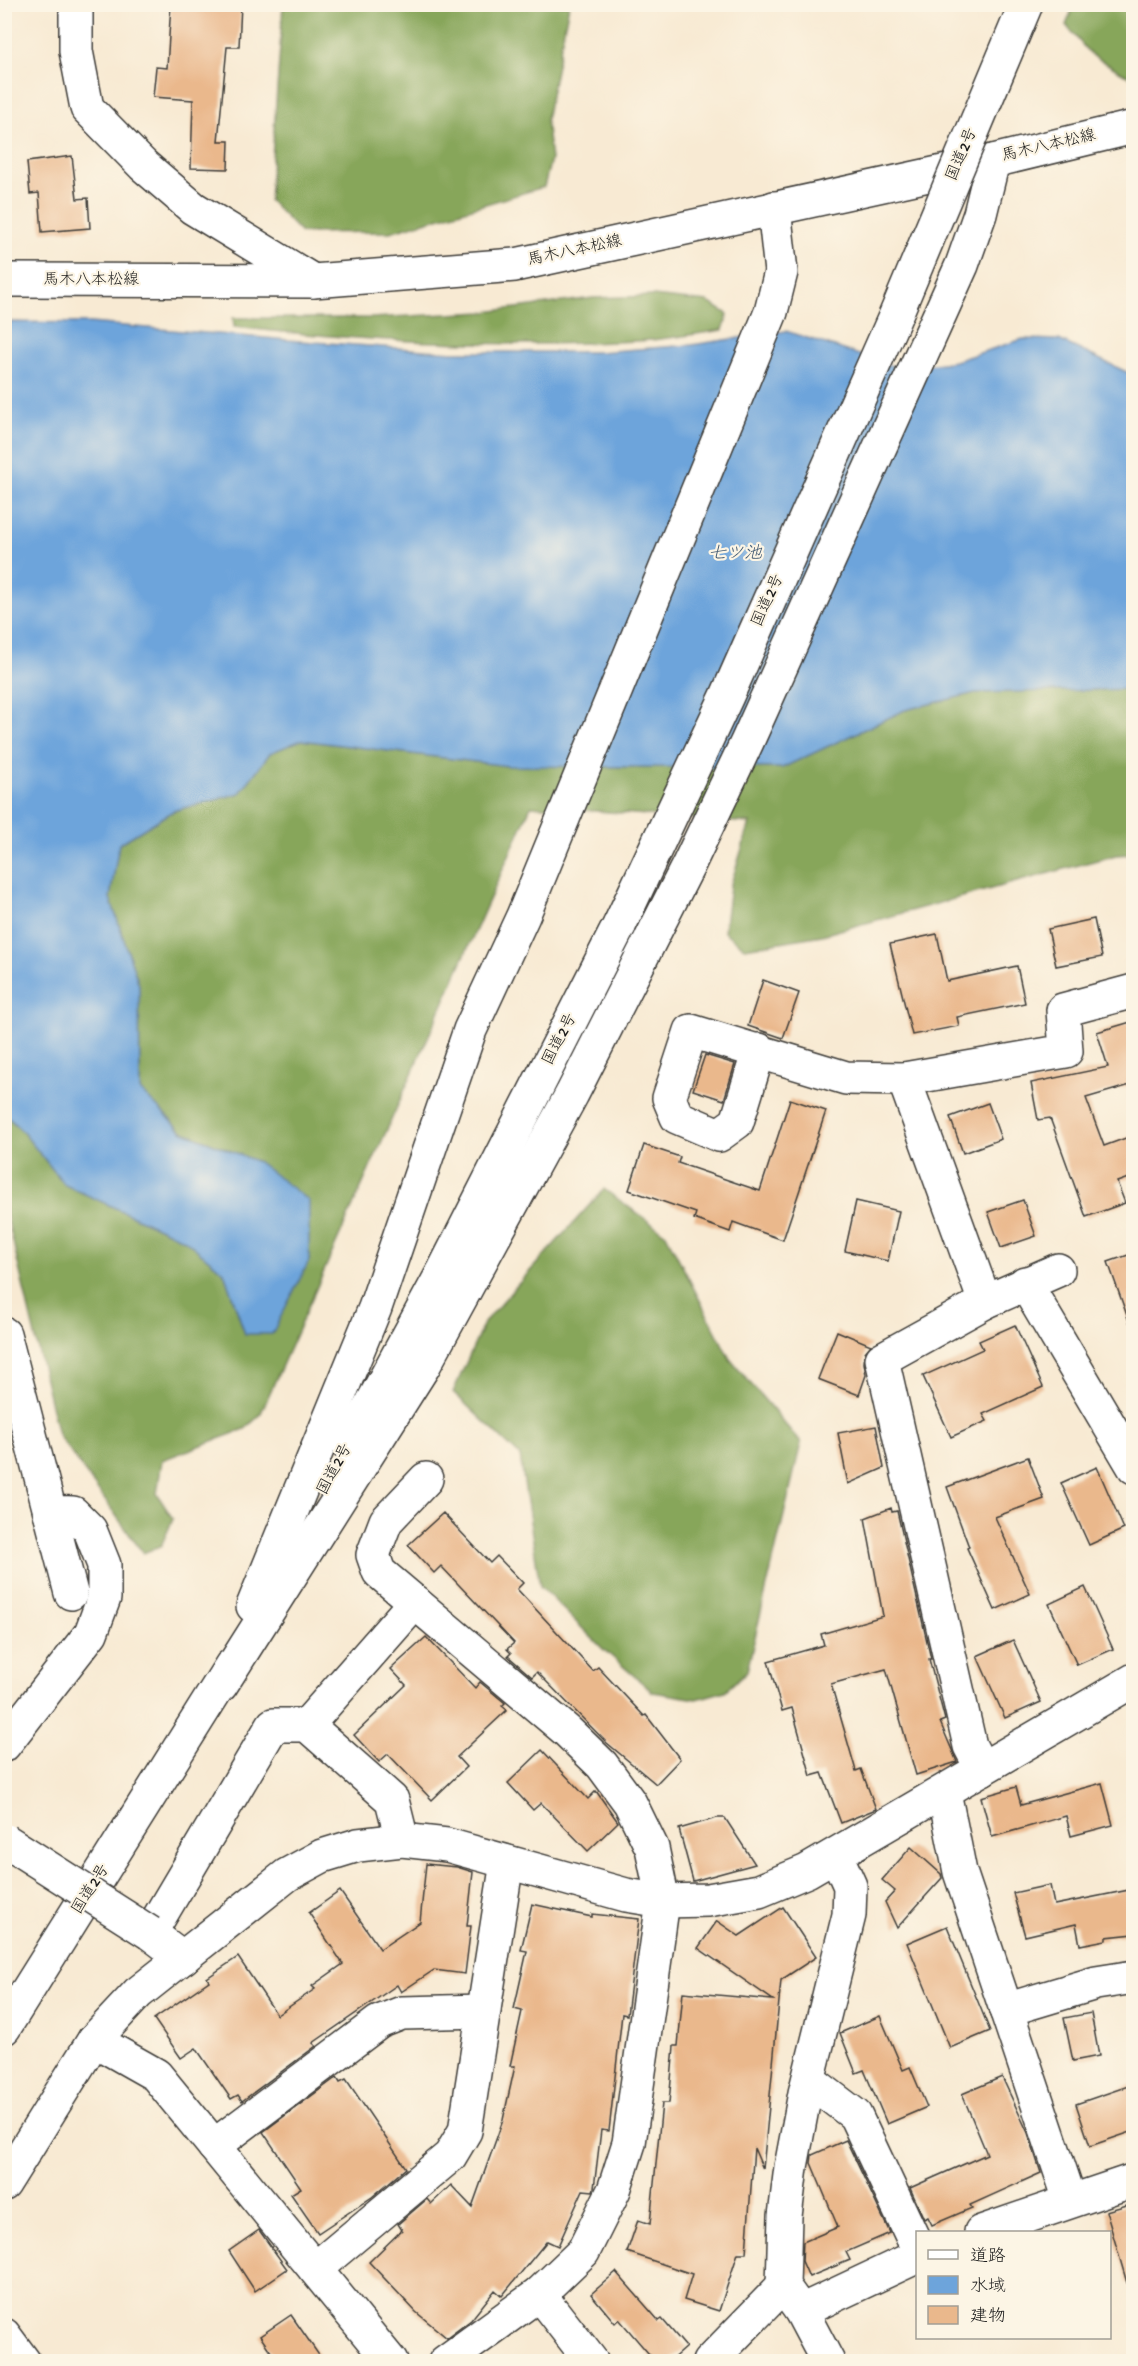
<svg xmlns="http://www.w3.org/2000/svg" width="1138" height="2366" font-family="'Gochi Hand','Klee One',sans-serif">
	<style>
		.forest { fill: #87a65a; stroke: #52613b; stroke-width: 1.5 }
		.water { fill: #6da4db; stroke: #44607c; stroke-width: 1.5 }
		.building { fill: #eab88c }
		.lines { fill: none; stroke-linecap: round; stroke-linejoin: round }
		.minor-casing { stroke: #3d3b37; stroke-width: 36 }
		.major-casing { stroke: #3d3b37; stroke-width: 36 }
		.highway-casing { stroke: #3d3b37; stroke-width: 36 }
		.minor { stroke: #fff; stroke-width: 33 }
		.major { stroke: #fff; stroke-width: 33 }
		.highway { stroke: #fff; stroke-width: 33 }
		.minor-bridge-casing { stroke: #3d3b37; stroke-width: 36; stroke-linecap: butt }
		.highway-bridge-casing { stroke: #3d3b37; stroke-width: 36; stroke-linecap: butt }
		.minor-bridge { stroke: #fff; stroke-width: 33 }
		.highway-bridge { stroke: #fff; stroke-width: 33 }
		.labels { text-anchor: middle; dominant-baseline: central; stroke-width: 4.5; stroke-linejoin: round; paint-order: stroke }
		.street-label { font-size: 16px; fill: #1c1c1c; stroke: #fcf5e5 }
		.water-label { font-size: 18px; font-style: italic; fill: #405972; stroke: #fcf5e5 }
	</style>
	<rect width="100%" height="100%" fill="#fcf5e5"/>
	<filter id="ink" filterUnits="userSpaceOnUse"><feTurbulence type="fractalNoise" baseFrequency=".0167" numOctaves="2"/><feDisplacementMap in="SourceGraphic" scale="12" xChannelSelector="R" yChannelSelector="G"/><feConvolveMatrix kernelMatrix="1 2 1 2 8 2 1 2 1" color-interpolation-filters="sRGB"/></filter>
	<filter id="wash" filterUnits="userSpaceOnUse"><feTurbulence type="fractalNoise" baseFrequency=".008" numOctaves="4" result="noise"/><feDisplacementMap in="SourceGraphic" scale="24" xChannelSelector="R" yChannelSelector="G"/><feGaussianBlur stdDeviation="1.35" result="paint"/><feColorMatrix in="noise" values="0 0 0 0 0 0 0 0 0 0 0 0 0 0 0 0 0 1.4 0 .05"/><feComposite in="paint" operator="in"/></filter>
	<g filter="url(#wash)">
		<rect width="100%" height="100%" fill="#f8ead3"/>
		<!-- forest -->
		<g class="forest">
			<polygon points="283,5 569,5 546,120 551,159 544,187 390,232 301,233 269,200"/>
			<polygon points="1074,5 1133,5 1133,79 1090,54 1066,25"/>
			<path d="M653,296L708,302L728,314L723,330C694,334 665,340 636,341C502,348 368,342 234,327L233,318H371L485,312L593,298Z"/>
			<polygon points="1076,689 1133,689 1133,854 1116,855 822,935 745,948 724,932 730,887 750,823 531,806 260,1415 245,1429 162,1460 157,1494 173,1519 161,1546 143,1553 58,1435 5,1208 4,1114 22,1131 65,1185 185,1240 224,1272 245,1334 258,1162 182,1131 140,1090 139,985 110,898 119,844 173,811 240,793 270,753 301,740 508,766 782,768 905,710 975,693"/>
			<polygon points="604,1189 666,1234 730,1359 801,1443 747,1671 725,1691 697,1699 653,1692 603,1649 540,1586 520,1456 453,1392 485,1321"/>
		</g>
		<!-- water -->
		<polygon class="water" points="4,322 90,323 300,341 453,352 598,352 691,345 786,331 902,369 955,361 1023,339 1059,340 1133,375 1133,689 975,693 905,710 782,768 508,766 301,740 270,753 240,793 173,811 119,844 110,898 139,985 140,1090 182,1131 258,1162 309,1201 309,1261 272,1334 245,1334 224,1272 185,1240 65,1185 22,1131 5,1114"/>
		<g id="blocks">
			<!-- building -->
			<g class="building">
				<polygon points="171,4 241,4 239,47 227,47 218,141 229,141 228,169 191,168 193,100 153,97 156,67 167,68"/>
				<polygon points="72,156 77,199 88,198 90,228 42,232 39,193 30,194 27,162"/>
				<polygon points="1094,919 1102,957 1056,966 1048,929"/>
				<polygon points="937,934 947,981 1017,966 1025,1003 957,1017 959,1026 912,1035 890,944"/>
				<polygon points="763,980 799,993 783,1038 748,1026"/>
				<polygon points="1134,1021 1134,1084 1086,1098 1104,1146 1134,1135 1134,1176 1117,1182 1125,1203 1086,1217 1050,1118 1038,1120 1031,1083 1108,1067 1097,1032"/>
				<polygon points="705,1055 735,1064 724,1100 693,1090"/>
				<polygon points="790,1099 826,1111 783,1240 733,1222 730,1232 694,1219 696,1213 629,1190 644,1145 680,1157 678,1163 760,1191"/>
				<polygon points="988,1103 1001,1139 963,1153 950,1117"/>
				<polygon points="1023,1200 1036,1236 1001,1248 988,1212"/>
				<polygon points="856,1201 899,1211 888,1261 845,1251"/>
				<polygon points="1134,1253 1134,1324 1130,1324 1108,1262"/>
				<polygon points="1015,1325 1043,1387 983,1414 987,1421 951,1437 923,1376 983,1349 979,1341"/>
				<polygon points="837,1331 871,1345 865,1352 864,1363 866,1375 859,1395 818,1379"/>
				<polygon points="876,1426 884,1468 848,1484 838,1433"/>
				<polygon points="1028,1457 1044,1499 995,1517 1030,1594 995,1610 967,1548 969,1547 947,1487"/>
				<polygon points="1097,1467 1124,1529 1089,1545 1061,1483"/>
				<polygon points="891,1508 892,1512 897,1511 931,1659 929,1659 945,1720 940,1722 957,1762 916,1775 886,1669 831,1684 856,1771 861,1769 876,1809 841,1823 822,1773 811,1776 792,1708 782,1711 768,1661 824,1645 821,1634 883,1616 865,1518"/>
				<polygon points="443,1513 490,1563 497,1556 523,1583 517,1589 593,1671 598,1667 644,1716 646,1715 680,1759 656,1784 607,1743 537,1672 532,1677 508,1656 511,1653 507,1649 514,1643 441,1566 434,1573 408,1545"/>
				<polygon points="1085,1587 1113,1649 1077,1665 1049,1604"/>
				<polygon points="426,1637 475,1688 480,1682 505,1703 502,1706 507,1710 457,1757 466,1767 432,1800 388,1754 379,1762 354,1735 406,1685 391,1669"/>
				<polygon points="1013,1640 1041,1702 1005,1718 977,1656"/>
				<polygon points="542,1750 588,1799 596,1791 618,1822 588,1851 541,1803 533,1810 508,1783"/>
				<polygon points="1102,1783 1113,1825 1071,1836 1066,1816 992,1837 981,1797 1016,1787 1021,1805"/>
				<polygon points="717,1818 725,1818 755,1864 693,1881 679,1829"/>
				<polygon points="911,1847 941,1874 942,1878 897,1928 885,1902 895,1891 882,1880"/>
				<polygon points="426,1864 457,1867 473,1872 467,1926 471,1926 465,1974 434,1970 401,1992 397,1985 313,2043 316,2046 242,2101 238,2095 231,2099 196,2048 181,2058 154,2019 209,1981 207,1978 238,1957 277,2015 315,1989 312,1986 343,1964 309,1913 340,1891 380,1949 420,1922"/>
				<polygon points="1050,1885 1054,1905 1134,1889 1134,1934 1106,1937 1106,1940 1080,1945 1076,1924 1025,1936 1013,1893"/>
				<polygon points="532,1904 592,1917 592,1914 639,1919 627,2015 622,2014 609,2131 601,2130 594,2188 593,2191 583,2190 558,2246 547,2241 502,2296 495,2290 471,2320 447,2338 416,2312 369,2262 402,2230 398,2224 427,2199 431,2204 451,2185 472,2207 503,2120 515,2066 510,2066 522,2011 514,2009 527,1951 521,1950"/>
				<polygon points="783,1907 816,1957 781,1980 763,2169 754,2148 746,2253 738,2253 719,2311 684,2300 692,2274 627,2252 638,2220 650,2224 662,2103 669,2103 674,2046 678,2046 683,1992 773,2000 698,1948 717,1921 739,1936"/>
				<polygon points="947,1926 990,2031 950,2048 907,1943"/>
				<polygon points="1091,2013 1099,2056 1073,2061 1064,2018"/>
				<polygon points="880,2016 903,2070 910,2067 927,2107 887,2124 864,2070 856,2073 840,2033"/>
				<polygon points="337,2077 340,2082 346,2079 406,2168 372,2197 318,2233 291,2194 301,2188 263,2132"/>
				<polygon points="1002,2077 1028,2133 1041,2173 970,2205 972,2208 932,2225 928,2217 924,2219 910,2188 987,2154 962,2094"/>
				<polygon points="1134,2084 1134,2131 1090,2146 1076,2104"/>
				<polygon points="846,2140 890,2233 846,2252 850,2260 809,2277 802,2261 803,2242 838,2227 811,2163 812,2155"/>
				<polygon points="1134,2203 1134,2282 1127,2283 1106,2211"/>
				<polygon points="259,2230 287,2269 255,2291 229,2251"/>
				<polygon points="616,2272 659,2321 662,2319 686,2347 670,2361 655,2361 619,2319 615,2323 591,2294"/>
				<polygon points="291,2315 323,2361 277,2361 260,2336"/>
			</g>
		</g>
	</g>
	<g filter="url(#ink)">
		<use href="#blocks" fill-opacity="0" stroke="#3d3b37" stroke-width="1.5"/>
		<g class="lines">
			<!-- minor casing -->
			<g class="minor-casing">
				<g id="minor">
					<polyline points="76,4 76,51 87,108 143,165 193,208 313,281"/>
					<polyline points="759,1050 737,1122 719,1135 677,1117 669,1098 691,1031 846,1078 904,1079 1066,1051 1063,1010 1134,991"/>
					<polyline points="904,1079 985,1302"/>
					<polyline points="1025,1283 1134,1467"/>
					<polyline points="4,1334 50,1512 73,1513 90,1530 104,1565 104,1598 91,1633 4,1745"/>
					<polyline points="426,1479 386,1521 373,1555 379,1572 567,1731 602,1765 630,1803 652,1848 663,1901 629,2143 614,2190 583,2252 539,2294 445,2362"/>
					<polyline points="50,1512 71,1593"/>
					<polyline points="307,1725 415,1602"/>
					<polyline points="982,1769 970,1746 882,1359 985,1302 1058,1270"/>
					<polyline points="944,1792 960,1872 1070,2200"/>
					<polyline points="183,1958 150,1933 273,1725 307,1725 392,1800 402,1840"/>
					<polyline points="1006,2010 1096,1983 1134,1977"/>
					<polyline points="94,2040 156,2075 391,2362"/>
					<polyline points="809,2080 855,2115 918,2249"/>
					<polyline points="214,2146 379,2022 402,2013 484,2011"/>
					<polyline points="4,2184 94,2040 138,1993 287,1875 322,1856 358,1845 402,1840 447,1845 626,1895 663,1901 708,1900 759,1891 807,1871 1134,1680"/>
					<polyline points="981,2232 1134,2180"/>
					<polyline points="315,2269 450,2156 465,2131 507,1862"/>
					<polyline points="539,2294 592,2362"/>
					<polyline points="801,2311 918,2256"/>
					<polyline points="4,2335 24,2362"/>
					<polyline points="709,2362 783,2286"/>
					<polyline points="828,2362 801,2311 783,2286 785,2216 791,2167 805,2093 849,1915 850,1886 836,1855"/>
				</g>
			</g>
			<!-- major casing -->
			<g class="major-casing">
				<polyline id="major" points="4,280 313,281 515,265 993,161 1134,127"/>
			</g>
			<!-- highway casing -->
			<g class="highway-casing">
				<g id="highway">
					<polyline points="349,1446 444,1270 620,924"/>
					<polyline points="253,1606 375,1308 470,1030 523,916 771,312 781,272 774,208"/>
					<polyline points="221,1685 423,1367 572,1094 688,866 747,742 962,265 980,214 993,161"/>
					<polyline points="4,2028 231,1666"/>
				</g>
			</g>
			<!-- minor -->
			<use href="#minor" class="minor"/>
			<!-- major -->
			<use href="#major" class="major"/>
			<!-- highway -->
			<use href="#highway" class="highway"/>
			<!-- minor-bridge casing -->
			<g class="minor-bridge-casing">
				<polyline id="minor-bridge" points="6,1841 150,1933"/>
			</g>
			<!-- highway-bridge casing -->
			<g class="highway-bridge-casing">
				<polyline id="highway-bridge" points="620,924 727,696 894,319 1026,4"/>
			</g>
			<!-- minor-bridge -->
			<use href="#minor-bridge" class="minor-bridge"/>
			<!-- highway-bridge -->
			<use href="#highway-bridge" class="highway-bridge"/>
		</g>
	</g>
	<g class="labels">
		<!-- street labels -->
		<g class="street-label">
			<text transform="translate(1049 147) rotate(-13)">馬木八本松線</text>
			<text transform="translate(963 155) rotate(-67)">国道2号</text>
			<text transform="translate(575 252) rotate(-12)">馬木八本松線</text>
			<text x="91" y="281">馬木八本松線</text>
			<text transform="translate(769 601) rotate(-66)">国道2号</text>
			<text transform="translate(561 1040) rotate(-63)">国道2号</text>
			<text transform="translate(336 1470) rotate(-62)">国道2号</text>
			<text transform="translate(92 1890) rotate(-58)">国道2号</text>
		</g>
		<!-- water labels -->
		<g class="water-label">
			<text x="735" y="554">七ツ池</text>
		</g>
	</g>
	<!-- margin -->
	<rect width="1138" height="2366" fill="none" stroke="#fcf5e5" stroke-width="24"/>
	<!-- legend -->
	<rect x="916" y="2231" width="195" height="108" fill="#fcf5e5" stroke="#a29e95" stroke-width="1.5"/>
	<rect x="928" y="2250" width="30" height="9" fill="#ffffff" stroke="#a29e95" stroke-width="1.5"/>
	<text x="970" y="2261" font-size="18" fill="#1c1c1c">道路</text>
	<rect x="928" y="2276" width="30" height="18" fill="#6da4db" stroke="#a29e95" stroke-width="1.5"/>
	<text x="970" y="2291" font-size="18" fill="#1c1c1c">水域</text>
	<rect x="928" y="2306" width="30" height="18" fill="#eab88c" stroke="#a29e95" stroke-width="1.5"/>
	<text x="970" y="2321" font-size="18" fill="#1c1c1c">建物</text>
</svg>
